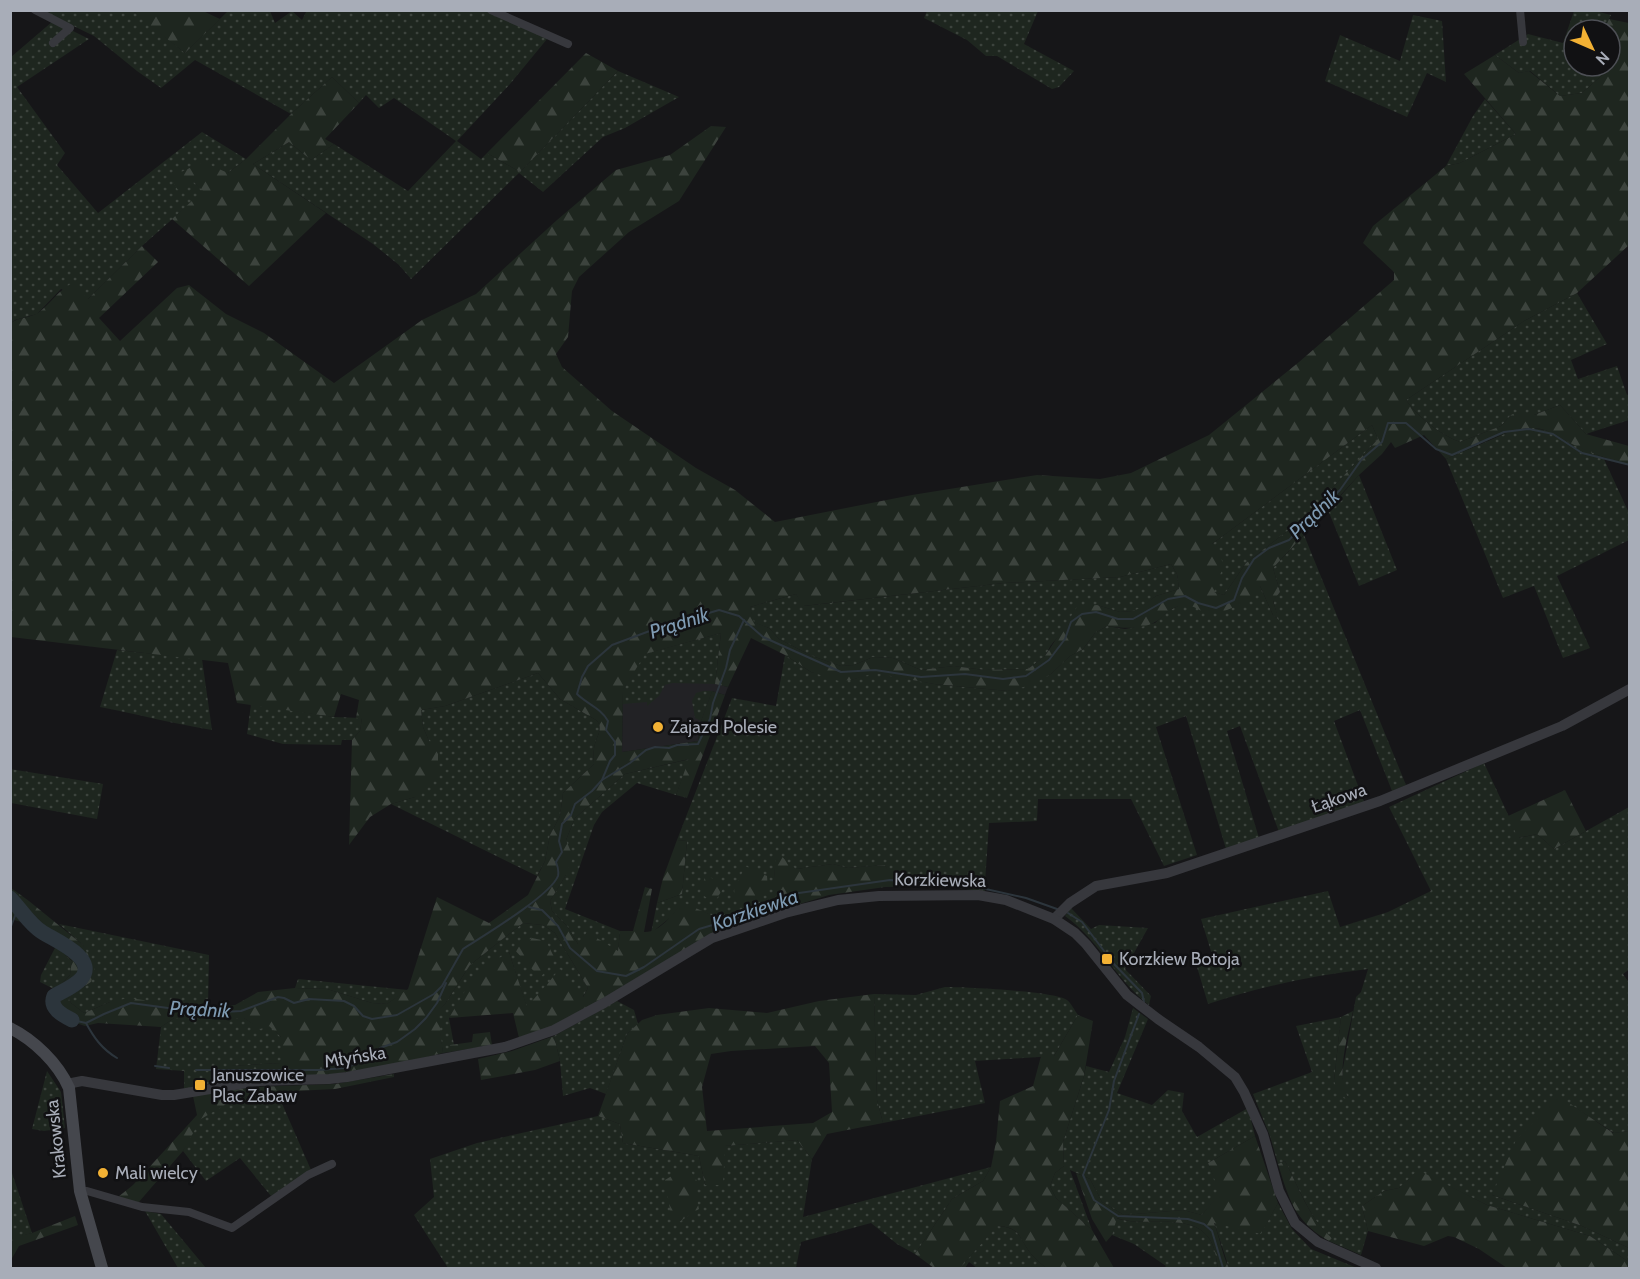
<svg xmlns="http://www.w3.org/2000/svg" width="1640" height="1279" font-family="Cabin,sans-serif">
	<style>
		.built { fill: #222225 }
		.grass { fill: url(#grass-dots) }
		.forest { fill: url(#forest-firs); fill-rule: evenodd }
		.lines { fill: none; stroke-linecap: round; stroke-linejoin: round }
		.stream { stroke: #2c353c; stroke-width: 2 }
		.river { stroke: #2c353c; stroke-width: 15 }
		.minor { stroke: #37383d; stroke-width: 8 }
		.tertiary { stroke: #37383d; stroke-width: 10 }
		.secondary { stroke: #45474d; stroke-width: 12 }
		.poi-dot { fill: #f2b134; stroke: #111113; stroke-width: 2 }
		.labels { text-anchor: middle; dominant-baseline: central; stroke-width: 5; stroke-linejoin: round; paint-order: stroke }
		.poi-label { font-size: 18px; fill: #a8adb8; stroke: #111113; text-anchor: start }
		.street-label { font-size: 18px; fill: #a8adb8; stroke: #111113 }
		.water-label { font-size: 20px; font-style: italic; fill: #7f9bb3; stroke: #111113 }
	</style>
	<defs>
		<pattern id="grass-dots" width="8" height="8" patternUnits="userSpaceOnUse" patternTransform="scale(1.5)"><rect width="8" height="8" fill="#1e261f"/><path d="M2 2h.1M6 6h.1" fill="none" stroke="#3c433d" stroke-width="1.8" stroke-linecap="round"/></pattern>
		<pattern id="forest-firs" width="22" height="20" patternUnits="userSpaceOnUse" patternTransform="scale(1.5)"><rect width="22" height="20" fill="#1e261f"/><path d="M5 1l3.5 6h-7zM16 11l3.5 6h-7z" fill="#3c433d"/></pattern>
	</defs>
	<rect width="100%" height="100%" fill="#161618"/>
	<!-- built -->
	<polygon class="built" points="644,654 716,684 728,687 725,695 712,691 701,721 698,741 622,752 623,690"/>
	<!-- grass -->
	<g class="grass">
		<polygon points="46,10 133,11 185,53 228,11 270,11 275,23 292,11 302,20 307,10 499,11 552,33 510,84 457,141 481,159 487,153 520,172 618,71 679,97 625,128 603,137 543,192 519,173 411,279 399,265 373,244 253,164 289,142 311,160 334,144 408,191 456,141 394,98 379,108 366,95 359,103 332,77 291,114 195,60 161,88 137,71 94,36 45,12"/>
		<polygon points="927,11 1038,11 1024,44 1074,71 1059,87 1052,89 997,56 986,56 967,40 924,18"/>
		<polygon points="1574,11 1595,11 1611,15 1604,30 1574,30 1574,66 1609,66 1608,70 1582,93 1560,96 1530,71 1519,73 1495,55 1490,58 1528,34 1563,43"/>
		<polygon points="1413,15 1442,21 1446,82 1427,73 1407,117 1325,81 1340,35 1400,61"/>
		<polygon points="53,21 89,39 17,87 65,153 57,165 98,213 202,132 246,159 228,173 194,182 204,191 142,246 88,299 61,289 37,314 15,320 11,323 11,57"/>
		<polygon points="1485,99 1516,134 1460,163 1446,166 1473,116"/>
		<path d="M1577,293L1607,344L1571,360L1578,379L1617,366L1627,395L1629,394V420L1586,434L1560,405L1534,415H1511L1501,426L1460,442C1439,434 1419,418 1406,400L1524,321Z"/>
		<polygon points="1372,425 1378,439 1304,518 1246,563 1224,595 1213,592 1212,544"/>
		<polygon points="1534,428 1554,432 1575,445 1603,457 1629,513 1629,540 1557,576 1590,648 1563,658 1534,586 1503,598 1446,459 1516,429"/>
		<polygon points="1359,475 1397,570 1359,586 1328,510"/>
		<polygon points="1304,535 1406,785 1392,791 1360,710 1334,721 1364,802 1279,832 1240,726 1227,731 1259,838 1226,849 1186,716 1156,727 1197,855 1164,866 1131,799 1038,799 1037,821 989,823 985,883 935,874 889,874 885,865 848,868 833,864 796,869 774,868 777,898 718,918 682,903 671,917 651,933 657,903 682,894 687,841 677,840 732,698 776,706 785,655 811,672 851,680 875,672 934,684 1008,691 1051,674 1070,656 1083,649 1095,633 1107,626 1125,629 1155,623 1168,611 1182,604 1196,606 1260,586 1273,615 1278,619 1273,600 1280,592 1273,568"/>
		<polygon points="1171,564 1177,574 1179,589 1156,596 1138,610 1132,611 1120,612 1097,605 1067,623 1063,631 1051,645 1045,656 1028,669 984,670 954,666 921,670 893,658 873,657 854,665 841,666 812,656 779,639 769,628 753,622 750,607 796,594 804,606 1004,583 1120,577"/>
		<polygon points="721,633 715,684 672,683 665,685 659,696 647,706 647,702 623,704 623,690 644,654"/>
		<path d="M117,650L202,659L212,730C174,724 137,714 100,707Z"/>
		<path d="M538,673L560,699L596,720C605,728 595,738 594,749C593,754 594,759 594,764L563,793L560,816L550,835L545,861L537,876L391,804L415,797L429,741L423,727L421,710L445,706Z"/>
		<polygon points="703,691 712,691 701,721 695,718 692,701 696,693"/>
		<polygon points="251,704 334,717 362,718 360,731 352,740 342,740 341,745 283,744 247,734"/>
		<polygon points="690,759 676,795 637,783 602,812 594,825 565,909 620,931 618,952 578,944 567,926 552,911 550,901 566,875 566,840 575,818 625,774"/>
		<path d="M1484,763L1519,838L1537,834L1554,849L1629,807L1630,969L1623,974L1630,984L1629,1131L1614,1133L1559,1097L1492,1195L1582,1226L1629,1248V1262L1590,1236L1487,1205L1418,1171L1399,1188L1384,1191L1362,1206L1368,1231L1361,1255L1329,1241L1331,1238C1309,1217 1299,1188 1285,1161L1278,1164L1270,1136L1253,1094L1312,1072L1296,1026L1341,1017L1334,1081L1349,1099L1342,1087L1343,1068L1356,997L1361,992L1368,969C1315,975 1259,987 1208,1004L1197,967L1214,961L1201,919L1328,891L1340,927L1388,912L1431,891L1389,807Z"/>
		<polygon points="10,769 103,784 97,819 11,803"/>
		<path d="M1071,908L1091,929L1099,925L1148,928L1125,969L1151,996L1149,1005C1116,980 1099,940 1065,916Z"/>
		<polygon points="523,923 543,925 555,933 588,988 582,998 527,1008 509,952 449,1018 454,1045 450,1045 450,1052 443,1053 437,1012 445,1004 470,965"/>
		<polygon points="59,924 209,955 208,1007 110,1002 84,1013 71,1003 69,999 71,995 91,982 83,945"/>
		<polygon points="56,946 72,961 70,975 56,990 40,982 41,975"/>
		<polygon points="298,979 408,990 387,1004 372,1003 327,989 295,988"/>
		<path d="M945,987C964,987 1055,991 1067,1000C1071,1003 1075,1011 1078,1015L1054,1056L975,1061L985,1103L883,1123L877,1100L874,994L916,995Z"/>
		<polygon points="617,1001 634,1010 638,1024 627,1034 606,1094 590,1088 563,1096 560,1061 554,1036"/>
		<polygon points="1133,1008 1148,1019 1117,1093 1152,1105 1168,1090 1184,1093 1182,1111 1197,1137 1248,1108 1255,1136 1208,1163 1221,1193 1202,1215 1183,1210 1124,1215 1102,1202 1090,1179 1070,1170 1092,1230 1056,1198 1050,1186 1055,1173 1064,1166 1063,1142 1084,1076 1086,1066 1109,1072 1125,1037"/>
		<polygon points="174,1018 244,1018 260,1028 269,1025 281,1037 281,1063 231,1066 232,1080 184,1089 184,1071 156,1069 161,1027"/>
		<polygon points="47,1071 61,1092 65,1128 44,1131 32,1129"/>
		<path d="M277,1092L311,1170L271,1196L240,1158L206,1181L183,1151C188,1141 194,1125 202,1118C219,1103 254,1093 277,1092Z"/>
		<polygon points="598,1116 620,1124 623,1143 699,1156 705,1185 724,1146 797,1140 812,1159 803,1217 991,1167 983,1181 952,1199 915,1254 897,1244 871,1223 801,1242 796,1268 448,1268 414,1215 434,1197 430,1159 477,1143"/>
		<polygon points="10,1167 32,1233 11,1239 10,1239"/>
		<polygon points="1278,1203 1292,1229 1311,1249 1357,1268 1229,1268 1214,1222 1261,1233"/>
		<polygon points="145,1211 161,1214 206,1268 178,1268"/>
		<path d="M1116,1218C1141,1228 1190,1212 1208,1237C1215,1245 1216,1258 1218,1268H1164L1166,1266L1134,1244L1112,1235Z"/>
		<path d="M996,1226C1022,1227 1018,1238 1032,1255C1036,1260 1042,1264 1046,1268H977L969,1262L965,1268H960Z"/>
	</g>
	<!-- forest -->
	<g class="forest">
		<polygon points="134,11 203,11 220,19 185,53 139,17"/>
		<path d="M1609,19L1629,23V245L1577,293L1524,321L1406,400C1419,418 1439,434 1460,442L1501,426L1511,415L1519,411L1534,415L1560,405L1586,434L1629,446V465C1611,460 1594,454 1576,446C1562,439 1551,429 1534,428C1511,426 1469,450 1446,459L1424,435L1395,448L1391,442L1382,454L1359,475L1273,568L1280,592L1273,601L1279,620L1273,615L1260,586L1249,601L1222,612L1205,614C1192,603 1180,602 1166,613C1163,616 1159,620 1155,622C1142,630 1122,628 1107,626L1095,633L1083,649L1070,656L1051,674L1031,685L1008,691L934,684L875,673L851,680L839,681L811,672L785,655L751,638L728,687L715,684L721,633L645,654L623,690L622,752L698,741L701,721L712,691L725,695L687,798L676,795L689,759L625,774L575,818L566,840L573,857L566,875L550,901L552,911L567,926L578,944L587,932L618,951L620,931H633L645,887L652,889L644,932C660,933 673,914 682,902L718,918L776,898L774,868L776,858L781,856L796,869L833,864L848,868L885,865L890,874H935L985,883V891L937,886L885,887L829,895L723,928L554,1027L519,1038L513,1013L449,1018L476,972L509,952L527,1007L560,969L583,997L588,988L555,933L543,925L523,923L470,965L445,1004L438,1012L443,1053L403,1063L327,1075L232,1080L230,1066L281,1063V1037L269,1026L260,1029L244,1018H174L161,1027L98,1023L85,1026L67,1020L51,1009L46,1001L70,975L72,960L28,924L11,919V888L29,901L83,945L95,967L91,982L71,995L69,999L71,1003L84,1013L110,1002L128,998L196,1007L235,1005L258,992L295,988L327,989L372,1003L387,1004L408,989L437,897L489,923L528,895L545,861L550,835L560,816L563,793L594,764C594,759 593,754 594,749C595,738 605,728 596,720L560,699L538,673L445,706L421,710L423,727L429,741L438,743V774L415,797L391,804L370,817L349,845L352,740L360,731L362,718H356L359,700L341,694L334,717L237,703L228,663L11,637V323C19,317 30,318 38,313C51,303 58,291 72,283L88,299L142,246L158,262L99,318L120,341L177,288L189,285L226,314L264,333L334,383L422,320L476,294L557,220L616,170L670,155L711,126L726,127L679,201L629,232L579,277L572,291L568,337L556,354L562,367L612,411L696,468L735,490L775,522L912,495L1037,475L1100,479L1131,473L1209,435L1299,362L1394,280V272L1363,243L1373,226L1446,166L1460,163L1516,134L1464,74L1495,55L1519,73L1529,71L1560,96L1582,93L1608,70L1612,47L1610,45V30H1604ZM1372,425L1378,439L1304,518L1246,563L1224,595L1214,592L1224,564L1212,544ZM1171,564L1177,574L1179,589L1156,596L1138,609L1132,611L1120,612L1097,605L1077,607L1045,656L1028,669L984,670L954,666L921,670L893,658L873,657L854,665L841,666L812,656L779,639L769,628L754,622L750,607L796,594L803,606L1004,583L1120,577Z"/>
		<polygon points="586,53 618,71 520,172 487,153"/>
		<polygon points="332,77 359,103 325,139 334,144 311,160 289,142 253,164 326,213 249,286 172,219 203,191 194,182 178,190 170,177 203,162 228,173 246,159 291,114"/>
		<polygon points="1565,790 1586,831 1554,849 1537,834 1518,838 1508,816"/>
		<polygon points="677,840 687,841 682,894 657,903 663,878"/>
		<polygon points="745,866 767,876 768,894 742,904 734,891"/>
		<polygon points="706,874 724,887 714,903 700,893"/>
		<polygon points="532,938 546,941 555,959 540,978 514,949"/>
		<path d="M874,994L877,1100L883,1123L827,1134L812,1159L797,1140L725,1146L723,1185H705L699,1156L623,1143L620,1124L598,1116L627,1034L642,1020L657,1015L709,1008L767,1013L819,1001ZM815,1046L829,1063L832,1112L813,1123L707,1131L702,1087L711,1054L731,1051Z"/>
		<path d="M1353,1011C1348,1036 1334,1080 1350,1100L1340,1097L1334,1081L1341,1017Z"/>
		<path d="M1078,1015L1093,1021L1084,1076L1063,1142L1064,1166L1055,1173L1050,1186L1056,1198L1092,1230L1114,1268H1046C1042,1264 1036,1260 1032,1255C1018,1238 1022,1227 997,1226L960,1268H934L915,1254L952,1199L983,1181L991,1167L996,1142L1000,1101L1033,1086L1041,1056H1054Z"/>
		<polygon points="490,1032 492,1045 450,1052 450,1045 472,1042 473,1034"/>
		<polygon points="554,1036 560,1061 535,1070 481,1080 478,1059 512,1051"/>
		<polygon points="394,1074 394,1077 335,1089 256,1093 225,1105 201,1119 183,1151 138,1203 118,1197 133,1185 197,1115 193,1096 254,1087 335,1084"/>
		<polygon points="1559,1096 1613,1133 1629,1131 1629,1248 1582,1226 1492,1195 1516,1140"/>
		<path d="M1255,1136L1278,1203L1261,1234L1214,1223C1220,1238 1222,1254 1229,1268H1218C1216,1258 1215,1245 1208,1237C1190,1212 1142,1228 1117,1218L1112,1235L1106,1242L1092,1219L1076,1173L1090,1179L1102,1202L1124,1215L1183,1210L1202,1215L1220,1193L1208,1163Z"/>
		<path d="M1285,1161C1299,1188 1309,1218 1332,1238L1329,1241C1294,1221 1289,1199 1278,1164Z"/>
		<polygon points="690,1170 697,1181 695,1192 699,1209 676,1224 672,1221 665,1180 680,1171"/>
		<polygon points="1418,1170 1487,1205 1590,1236 1629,1262 1629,1268 1507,1268 1479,1249 1454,1237 1448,1236 1424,1246 1368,1231 1362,1206 1384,1191 1399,1188"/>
		<polygon points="75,1216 78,1225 19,1246 11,1260 11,1238 32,1233"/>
	</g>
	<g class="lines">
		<!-- stream -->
		<g class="stream">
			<polyline points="602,780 630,763 646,750 655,747 669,748 677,745 698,744 710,719 713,703 726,668 730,650 744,620"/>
			<polyline points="529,907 542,910 558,926 570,948 597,971 626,976 644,967 699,929 757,912 792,894 890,880 968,885 1026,898 1057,909"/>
			<polyline points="1068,913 1082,922 1114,964 1142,993 1144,1002"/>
			<polyline points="10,929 18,908"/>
			<polyline points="1139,1014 1114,1081 1109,1110 1083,1175 1094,1200 1118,1216 1188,1219 1204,1224 1212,1231 1223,1268"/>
			<path d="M72,1020L86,1023L104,1014L131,1003L205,1013L241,1011L278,997L284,998L294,1003L309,999L344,1001L354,1006L363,1016L372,1019L397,1015L434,994L442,986L463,949C483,936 550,896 558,876C559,871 558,867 556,862L562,852L559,841L562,824L571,815L575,804L592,791L602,780L610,761L615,755V742L606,730L608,721C601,708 587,704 577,694L582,677L588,666L612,645L655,629L719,610L739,616L763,637L841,672L875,670L921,677L965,674L1003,679L1026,676L1049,660L1065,639L1071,622L1082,614L1096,612L1118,619H1133L1168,599L1185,596L1198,603L1216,608L1234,600L1242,578L1254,559L1269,548L1289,540L1340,490L1362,459L1382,442L1388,423H1406L1436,449L1452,455L1504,432L1529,429L1553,434L1582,453L1630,465"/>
			<path d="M86,1023C94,1038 102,1049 117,1058"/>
			<polyline points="155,1066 169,1068"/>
			<polyline points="196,1070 319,1070 345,1068 365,1060 380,1048 397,1042 415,1029 426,1018 437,1003 446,983"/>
		</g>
		<!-- river -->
		<path class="river" d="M10,898C21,909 29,924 42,932C54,940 99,958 81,979C75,986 63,991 54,996C49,1008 62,1015 72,1020"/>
		<!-- minor -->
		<g class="minor">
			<polyline points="35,10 70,28 53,43"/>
			<polyline points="491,10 568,44"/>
			<polyline points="1520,10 1523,42"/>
			<polyline points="80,1191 87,1191 142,1207 189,1212 232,1228 308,1175 332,1164"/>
		</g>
		<!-- tertiary -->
		<g class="tertiary">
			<polyline points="1054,919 1070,903 1096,886 1167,873 1380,801 1562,726 1630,689"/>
			<polyline points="67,1084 82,1081 162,1095 174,1095 259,1081 329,1079 347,1077 505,1047 554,1030 604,1003 712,938 785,913 838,900 879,896 978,895 1006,900 1054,919 1075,933 1086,944 1127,995 1158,1019 1199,1047 1235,1077 1244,1092 1263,1134 1279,1191 1295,1223 1318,1242 1376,1268"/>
		</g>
		<!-- secondary -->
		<path class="secondary" d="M10,1028C34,1040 58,1063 69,1088L80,1191L102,1268"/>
	</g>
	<!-- markers -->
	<g class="poi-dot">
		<circle cx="658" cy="727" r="6"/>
		<rect x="1101" y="953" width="12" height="12" rx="3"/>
		<rect x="194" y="1079" width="12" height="12" rx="3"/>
		<circle cx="103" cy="1173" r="6"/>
	</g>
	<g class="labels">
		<!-- poi labels -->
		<g class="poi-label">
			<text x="670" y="727">Zajazd Polesie</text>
			<text x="1119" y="959">Korzkiew Botoja</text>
			<text x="212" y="1075">Januszowice<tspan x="212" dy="21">Plac Zabaw</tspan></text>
			<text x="115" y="1173">Mali wielcy</text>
		</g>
		<!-- street labels -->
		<g class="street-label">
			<text transform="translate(1339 798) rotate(-19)">Łąkowa</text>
			<text transform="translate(940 880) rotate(1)">Korzkiewska</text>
			<text transform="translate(355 1057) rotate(-9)">Młyńska</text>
			<text transform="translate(56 1139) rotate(-96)">Krakowska</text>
		</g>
		<!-- water labels -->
		<g class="water-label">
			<text transform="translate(1314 514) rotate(-44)">Prądnik</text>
			<text transform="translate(679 623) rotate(-18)">Prądnik</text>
			<text transform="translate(755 910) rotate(-19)">Korzkiewka</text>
			<text transform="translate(200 1009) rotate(3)">Prądnik</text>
		</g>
	</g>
	<!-- border -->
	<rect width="1640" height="1279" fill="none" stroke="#a8adb8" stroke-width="24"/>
	<!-- north arrow -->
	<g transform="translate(1592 48) rotate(134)"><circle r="28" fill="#111113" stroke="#4d4f55" stroke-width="1.5"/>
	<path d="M0-4.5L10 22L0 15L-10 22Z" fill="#f2b134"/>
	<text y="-9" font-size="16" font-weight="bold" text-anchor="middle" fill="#a8adb8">N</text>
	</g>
</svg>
